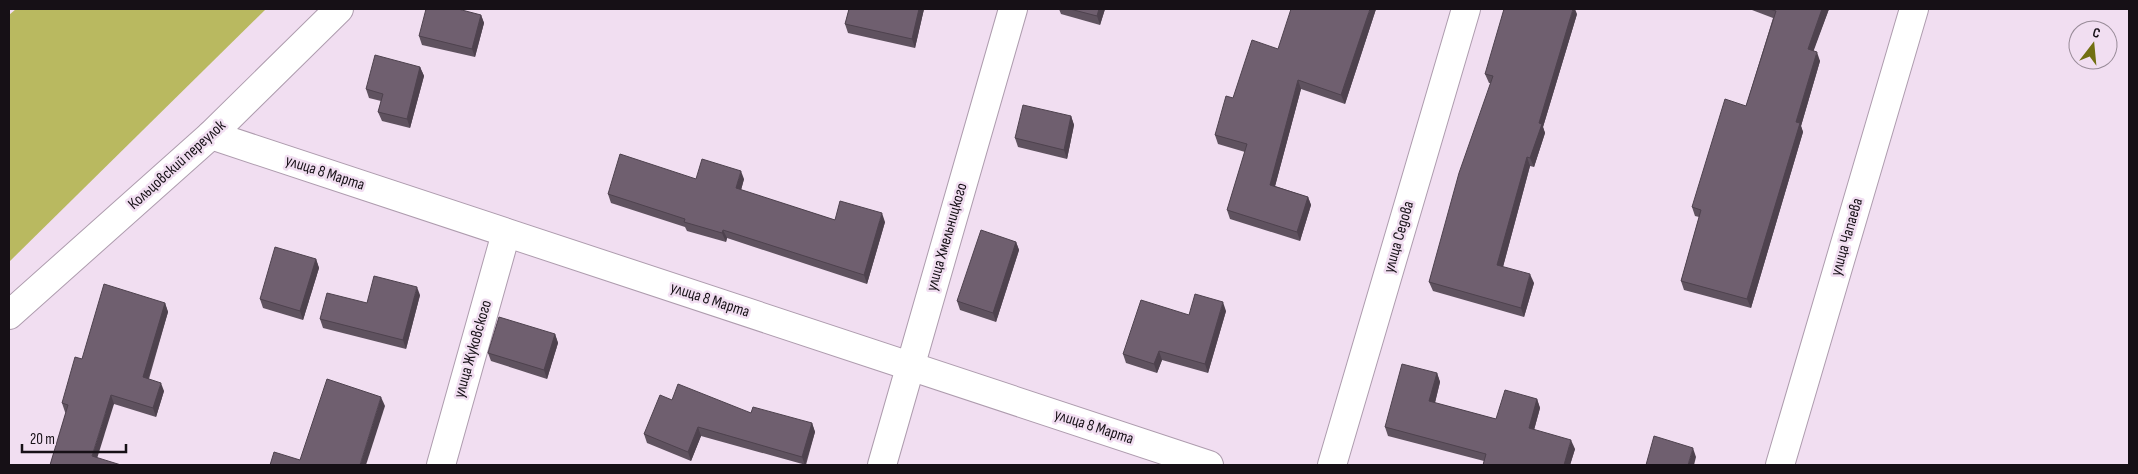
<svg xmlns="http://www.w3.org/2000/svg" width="2138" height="474" font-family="'Sofia Sans Condensed',sans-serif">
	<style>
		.forest { fill: #b9b960 }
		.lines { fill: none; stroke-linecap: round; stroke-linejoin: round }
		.street-casing { stroke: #ae9cae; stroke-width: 30 }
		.secondary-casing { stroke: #ae9cae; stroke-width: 30 }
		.street { stroke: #fff; stroke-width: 28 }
		.secondary { stroke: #fff; stroke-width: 28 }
		.wall { fill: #5f525f }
		.shaded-wall { fill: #4e424e }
		.building { fill: #6f5f6f; stroke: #4e424e }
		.labels { text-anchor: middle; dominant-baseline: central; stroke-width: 5; stroke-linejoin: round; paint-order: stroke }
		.street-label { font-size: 16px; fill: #161016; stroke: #f1def1 }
	</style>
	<rect width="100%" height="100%" fill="#f1def1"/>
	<!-- forest -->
	<polygon class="forest" points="16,9 266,9 9,262 9,15"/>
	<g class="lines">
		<!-- street casing -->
		<g class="street-casing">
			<g id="street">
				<polyline points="211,135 1209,465"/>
				<polyline points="441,465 506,233"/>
				<polyline points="882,465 1013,9"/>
				<polyline points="1332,465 1466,9"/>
				<polyline points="1780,465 1914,9"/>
			</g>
		</g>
		<!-- secondary casing -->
		<g class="secondary-casing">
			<polyline id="secondary" points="9,315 211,135 339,9"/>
		</g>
		<!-- street -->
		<use href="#street" class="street"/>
		<!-- secondary -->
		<use href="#secondary" class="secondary"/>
	</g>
	<!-- wall -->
	<g class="wall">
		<polygon points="849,9 924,9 915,48 848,33 845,24"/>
		<polygon points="1059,9 1105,9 1100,25 1061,14"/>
		<polygon points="1376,9 1345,104 1301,89 1275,186 1308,197 1311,205 1300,241 1230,219 1227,210 1245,152 1218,144 1215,135 1233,98"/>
		<polygon points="1752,9 1829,9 1813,51 1820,61 1801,126 1803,132 1751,308 1684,290 1681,281 1699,217 1695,216 1692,207 1746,106 1773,18 1752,10"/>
		<polygon points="1577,14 1543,127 1545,133 1534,167 1530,166 1503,267 1534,283 1524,317 1433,291 1429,282 1491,83 1489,83 1485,74"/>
		<polygon points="481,15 484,23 475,57 422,45 419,36"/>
		<polygon points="420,67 424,76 410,128 382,121 378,112 381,101 369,98 366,89"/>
		<polygon points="1071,116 1074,125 1067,159 1018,147 1015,138"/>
		<polygon points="696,179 744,179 741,190 835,220 885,222 867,284 727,238 726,242 687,231 685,227 611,203 608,194"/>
		<polygon points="1016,242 1019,250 996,322 960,310 957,301"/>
		<polygon points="316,259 319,268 303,320 263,308 260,299"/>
		<polygon points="420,295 406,349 323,328 320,319 367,303"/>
		<polygon points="165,303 168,312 149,379 164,391 156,417 114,404 50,465 66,413 65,412 62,403 82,359"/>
		<polygon points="1226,311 1208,373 1162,360 1157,373 1126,363 1123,354 1189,315"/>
		<polygon points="555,334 558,343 547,379 491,361 488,353"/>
		<polygon points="1437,373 1440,382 1435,403 1496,419 1537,399 1540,408 1534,430 1575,449 1570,465 1483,465 1484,461 1388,436 1385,427"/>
		<polygon points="672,400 812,423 815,432 806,465 701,436 691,461 647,443 644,434"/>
	</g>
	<!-- shaded-wall -->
	<g class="shaded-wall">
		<polygon points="919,9 924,9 915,48 912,39"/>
		<polygon points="1099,9 1105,9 1100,25 1097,16"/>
		<polygon points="1370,9 1376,9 1345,104 1341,95"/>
		<polygon points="1573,9 1575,9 1577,14 1543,127 1545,133 1534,167 1530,158 1539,123"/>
		<polygon points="1822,9 1829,9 1811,58 1808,49"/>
		<polygon points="481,15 484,23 475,57 472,49"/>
		<polygon points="1817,52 1820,61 1801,126 1803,132 1751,308 1747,299 1796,122"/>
		<polygon points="420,67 424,76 410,128 407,119"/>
		<polygon points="1298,80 1301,89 1273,194 1270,185"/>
		<polygon points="1071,116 1074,125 1067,159 1064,150"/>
		<polygon points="1527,157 1530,166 1501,274 1497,265"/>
		<polygon points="741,171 744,179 739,197 736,188"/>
		<polygon points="1308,197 1311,205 1300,241 1297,232"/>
		<polygon points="882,213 885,222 867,284 864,275"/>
		<polygon points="723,230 727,238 726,242 722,233"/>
		<polygon points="1016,242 1019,250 996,322 993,313"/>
		<polygon points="316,259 319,268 303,320 300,311"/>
		<polygon points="1530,274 1534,283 1524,317 1521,308"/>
		<polygon points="417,287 420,295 406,349 403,340"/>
		<polygon points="1223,302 1226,311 1208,373 1205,364"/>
		<polygon points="165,303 168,312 146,386 143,377"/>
		<polygon points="555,334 558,343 547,379 544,370"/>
		<polygon points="1159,351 1162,360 1157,373 1154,364"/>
		<polygon points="1437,373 1440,382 1433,410 1429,401"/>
		<polygon points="161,383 164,391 156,417 153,408"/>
		<polygon points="111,395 114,404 95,465 92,456"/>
		<polygon points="381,397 385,406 366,465 360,465"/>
		<polygon points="1537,399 1540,408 1532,437 1529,428"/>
		<polygon points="812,423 815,432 805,465 802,457"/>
		<polygon points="698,427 701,436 691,461 688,452"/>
		<polygon points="1571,440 1575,449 1570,465 1564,465"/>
		<polygon points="1693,448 1696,457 1694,465 1688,465"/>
	</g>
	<!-- building -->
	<g class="building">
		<polygon points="426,9 458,9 481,15 472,49 419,36"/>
		<polygon points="849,9 919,9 912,39 845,24"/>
		<polygon points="1070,9 1099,9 1097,16"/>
		<polygon points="1291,9 1370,9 1341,95 1298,80 1270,185 1308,197 1297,232 1227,210 1247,144 1215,135 1226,96 1233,98 1252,40 1278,49"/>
		<polygon points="1504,9 1573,9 1539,123 1542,124 1530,158 1527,157 1497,265 1530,274 1521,308 1429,282 1459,173 1493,76 1485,74"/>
		<polygon points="1769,9 1822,9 1808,49 1817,52 1796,122 1800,123 1747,299 1681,281 1701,210 1692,207 1725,99 1746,106 1776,11"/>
		<polygon points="375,55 420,67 407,119 378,112 383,94 366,89"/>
		<polygon points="1023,105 1071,116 1064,150 1015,138"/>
		<polygon points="620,154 696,179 702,159 741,171 736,188 835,220 840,201 882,213 864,275 723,230 722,233 684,222 685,219 608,194"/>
		<polygon points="981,230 1016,242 993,313 957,301"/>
		<polygon points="275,247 316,259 300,311 260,299"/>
		<polygon points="374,276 417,287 403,340 320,319 327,293 367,303"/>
		<polygon points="104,284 165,303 143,377 161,383 153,408 111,395 92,456 121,465 50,465 68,405 62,403 75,357 82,359"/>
		<polygon points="1195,294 1223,302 1205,364 1159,351 1154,364 1123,354 1141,300 1189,315"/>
		<polygon points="499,317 555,334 544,370 488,353"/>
		<polygon points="1402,364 1437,373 1429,401 1496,419 1505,390 1537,399 1529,428 1571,440 1564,465 1483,465 1486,454 1385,427"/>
		<polygon points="327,379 381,397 360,465 270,465 274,452 300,460"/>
		<polygon points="678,384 751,413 753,407 812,423 802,457 698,427 688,452 644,434 660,395 672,400"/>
		<polygon points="1654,436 1693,448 1688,465 1646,465"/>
	</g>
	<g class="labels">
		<!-- street labels -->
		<g class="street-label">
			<text transform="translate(177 165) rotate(-42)">Кольцовский переулок</text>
			<text transform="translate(325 173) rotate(18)">улица 8 Марта</text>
			<text transform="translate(947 237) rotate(-74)">улица Хмельницкого</text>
			<text transform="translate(1399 237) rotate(-74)">улица Седова</text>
			<text transform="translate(1847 237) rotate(-74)">улица Чапаева</text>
			<text transform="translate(710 300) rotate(18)">улица 8 Марта</text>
			<text transform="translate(473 349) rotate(-74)">улица Жуковского</text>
			<text transform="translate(1094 427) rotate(18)">улица 8 Марта</text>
		</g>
	</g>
	<!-- border -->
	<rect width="2138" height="474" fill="none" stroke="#161016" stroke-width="20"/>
	<!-- north arrow -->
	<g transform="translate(2093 45) rotate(16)"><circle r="24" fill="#f1def1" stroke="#998c99"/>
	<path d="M0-4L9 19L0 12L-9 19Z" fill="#716f11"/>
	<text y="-8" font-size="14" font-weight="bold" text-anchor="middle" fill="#161016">С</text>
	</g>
	<!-- scale -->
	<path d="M22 444v8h104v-8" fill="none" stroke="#161016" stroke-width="2.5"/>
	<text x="30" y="444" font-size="15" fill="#161016" stroke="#f1def1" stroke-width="4" paint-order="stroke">20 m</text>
</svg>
